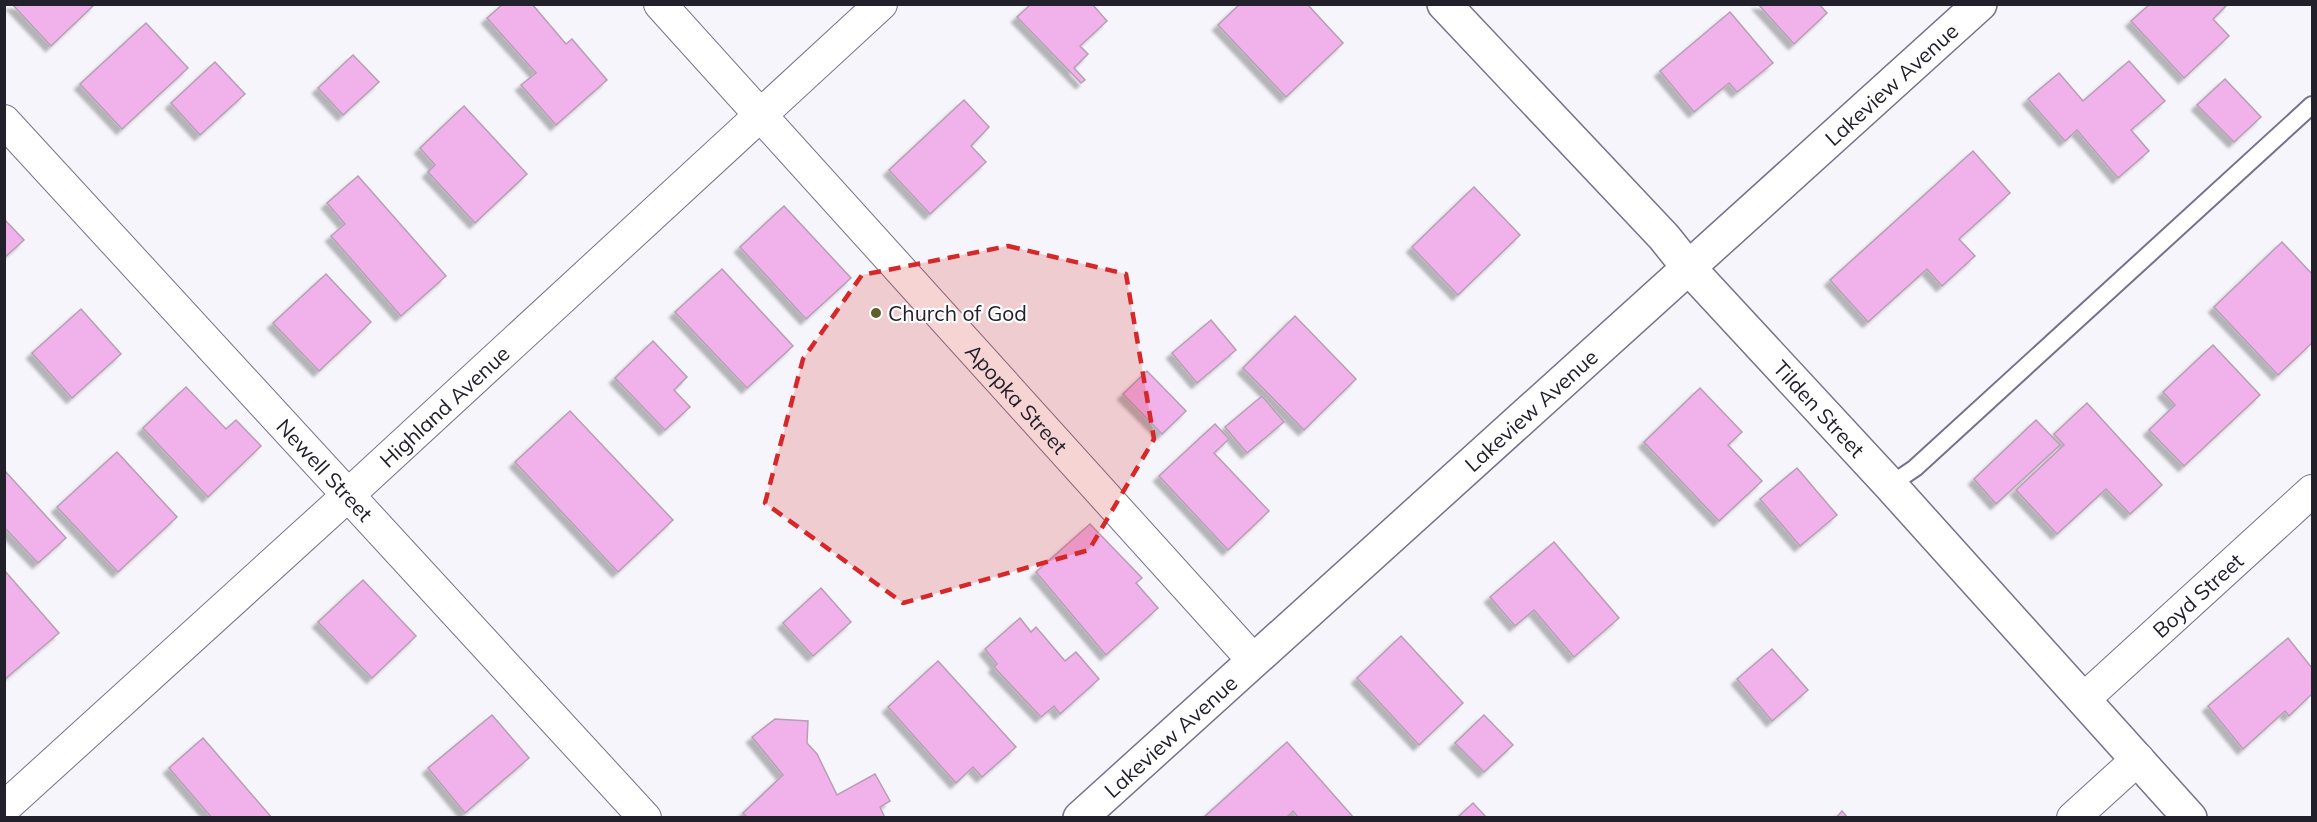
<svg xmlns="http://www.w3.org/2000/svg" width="2317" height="822" font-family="Mulish,sans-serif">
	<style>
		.building { fill: #f1b2eb; stroke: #b79eb4; stroke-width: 1.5; filter: url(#shadow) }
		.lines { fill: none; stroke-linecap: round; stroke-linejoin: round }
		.service-casing { stroke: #78718c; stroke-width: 20 }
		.minor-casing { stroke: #78718c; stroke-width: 34 }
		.tertiary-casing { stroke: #78718c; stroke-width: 36 }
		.service { stroke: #fff; stroke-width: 16 }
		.minor { stroke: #fff; stroke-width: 32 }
		.tertiary { stroke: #fff; stroke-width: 33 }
		.marked { fill: #d62828; fill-opacity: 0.2; stroke: #d62828; stroke-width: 4.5; stroke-dasharray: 12 8; stroke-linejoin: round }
		.poi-dot { fill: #625e2b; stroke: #fff; stroke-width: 2 }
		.labels { text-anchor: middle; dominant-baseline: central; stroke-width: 4.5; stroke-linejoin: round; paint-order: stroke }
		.street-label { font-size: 21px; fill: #22202b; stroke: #fff }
		.poi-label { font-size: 21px; fill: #22202b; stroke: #fff; text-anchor: start }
	</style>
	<defs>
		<filter id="shadow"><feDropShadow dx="-5.5" dy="5.5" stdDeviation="1.5" flood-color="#0004"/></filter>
	</defs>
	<rect width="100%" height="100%" fill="#f6f5fb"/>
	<!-- building -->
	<g class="building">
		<polygon points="12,4 95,4 51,46"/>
		<polygon points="503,4 532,4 566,44 572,39 607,80 556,125 521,85 536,73 487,18"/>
		<polygon points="1031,4 1092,4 1107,21 1080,46 1088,54 1074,68 1085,80 1081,83 1017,17"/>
		<polygon points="1240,4 1307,4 1343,43 1286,97 1218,25"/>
		<polygon points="1758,4 1819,4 1827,13 1794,44"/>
		<polygon points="2150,4 2228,4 2213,19 2229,36 2184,78 2131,21"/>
		<polygon points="1730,12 1773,63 1737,92 1729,83 1694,112 1660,71"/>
		<polygon points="146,23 188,68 122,129 80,84"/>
		<polygon points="353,55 379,82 343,115 318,88"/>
		<polygon points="2129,61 2165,101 2131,130 2149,151 2118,178 2077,130 2065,141 2028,99 2059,73 2083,101"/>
		<polygon points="215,62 245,94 200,135 171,103"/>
		<polygon points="2225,79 2261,117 2234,142 2197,105"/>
		<polygon points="964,100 989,127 971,146 986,162 930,214 889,170"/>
		<polygon points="464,106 527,174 475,223 428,172 435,165 420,148"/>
		<polygon points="1973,151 2010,193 1959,239 1975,256 1942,286 1927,269 1868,322 1830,280"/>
		<polygon points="358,176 446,276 401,316 331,236 345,224 327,203"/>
		<polygon points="1474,187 1520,235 1458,295 1412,247"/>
		<polygon points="784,206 851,278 806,319 740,247"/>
		<polygon points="4,219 24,240 4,258"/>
		<polygon points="2282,242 2312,274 2312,343 2278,375 2214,307"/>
		<polygon points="722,269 793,346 747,388 675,312"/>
		<polygon points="326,274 371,322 319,371 273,323"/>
		<polygon points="81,309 121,354 72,398 32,353"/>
		<polygon points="1295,316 1356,379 1304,430 1243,368"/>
		<polygon points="1211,320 1236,350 1197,383 1172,353"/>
		<polygon points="653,341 687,377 674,390 690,407 665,430 615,378"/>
		<polygon points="2213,345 2260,395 2184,466 2149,430 2175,405 2163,392"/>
		<polygon points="1147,371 1186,411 1162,434 1123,394"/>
		<polygon points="186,387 226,429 236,420 261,446 208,497 143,428"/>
		<polygon points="1700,388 1742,432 1728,445 1762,481 1719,521 1644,442"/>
		<polygon points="1262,396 1284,422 1247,453 1225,427"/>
		<polygon points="2087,403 2162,485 2130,514 2106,489 2057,534 2016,490 2064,445 2054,434"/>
		<polygon points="570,411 673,520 618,572 515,462"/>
		<polygon points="2036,420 2060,445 1996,504 1974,479"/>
		<polygon points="1215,424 1229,439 1214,453 1269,511 1228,550 1159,476"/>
		<polygon points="117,452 177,517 118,572 57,507"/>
		<polygon points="1797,468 1837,515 1800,546 1760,499"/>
		<polygon points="5,471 66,538 38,563 4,527"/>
		<polygon points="1090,524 1142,578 1136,583 1158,608 1106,655 1036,572"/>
		<polygon points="1554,542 1619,618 1574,657 1534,610 1515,626 1490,597"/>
		<polygon points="4,570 59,633 5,679 4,679"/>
		<polygon points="363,580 416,636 372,678 318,622"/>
		<polygon points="821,588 851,622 813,656 783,623"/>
		<polygon points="1020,618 1031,632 1036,627 1065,661 1076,652 1099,679 1060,714 1054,706 1041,717 994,667 997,664 985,649"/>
		<polygon points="1401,636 1463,703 1419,745 1357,678"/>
		<polygon points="2288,638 2312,668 2312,694 2289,716 2285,711 2243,749 2208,706"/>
		<polygon points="1772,649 1808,690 1772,721 1737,679"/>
		<polygon points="938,661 1016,747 982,777 973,767 956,783 888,707"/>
		<polygon points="492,715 529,758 465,813 428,768"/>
		<polygon points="1484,715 1513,745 1484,772 1455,743"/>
		<polygon points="775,719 808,721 807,743 817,754 837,795 875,774 890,801 880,807 885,818 748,818 743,813 783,775 752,737"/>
		<polygon points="203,738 272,818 212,818 169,768"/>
		<polygon points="1287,742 1354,818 1299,818 1293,811 1286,818 1203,818"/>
		<polygon points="1473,803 1487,818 1457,818"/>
		<polygon points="1842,811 1848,818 1836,818"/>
	</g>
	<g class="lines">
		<!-- service casing -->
		<g class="service-casing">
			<polyline id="service" points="1890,485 1915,468 2312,105"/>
		</g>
		<!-- minor casing -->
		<g class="minor-casing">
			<g id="minor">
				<path id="s1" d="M660,4L1254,661"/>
				<path id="s2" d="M4,121L645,818"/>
				<path id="s3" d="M2084,699L2312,491"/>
				<path id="s4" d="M4,808L334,508L881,4"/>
				<polyline points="2073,818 2138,759"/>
			</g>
		</g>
		<!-- tertiary casing -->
		<g class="tertiary-casing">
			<g id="tertiary">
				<path id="s5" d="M1444,4L1664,237L1688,267L1890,485L2190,818"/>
				<path id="s6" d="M1080,818L1980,4"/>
			</g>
		</g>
		<!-- service -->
		<use href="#service" class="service"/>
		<!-- minor -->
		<use href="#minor" class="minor"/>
		<!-- tertiary -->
		<use href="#tertiary" class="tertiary"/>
	</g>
	<!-- marked area -->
	<path class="marked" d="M1008,246L1126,274L1154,439L1089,550L903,603L765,503L803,359L862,275Z"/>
	<!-- markers -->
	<circle class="poi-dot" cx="876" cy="313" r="6"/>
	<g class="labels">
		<!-- street labels -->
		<g class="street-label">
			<text stroke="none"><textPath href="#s6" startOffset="1094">Lakeview Avenue</textPath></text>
			<text stroke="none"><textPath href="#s1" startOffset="532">Apopka Street</textPath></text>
			<text stroke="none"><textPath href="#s4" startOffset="596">Highland Avenue</textPath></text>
			<text stroke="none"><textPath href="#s5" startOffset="552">Tilden Street</textPath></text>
			<text stroke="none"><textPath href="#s6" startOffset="608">Lakeview Avenue</textPath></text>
			<text stroke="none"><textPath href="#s2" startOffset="474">Newell Street</textPath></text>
			<text stroke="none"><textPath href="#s3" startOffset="154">Boyd Street</textPath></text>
			<text stroke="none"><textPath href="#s6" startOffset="122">Lakeview Avenue</textPath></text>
		</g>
		<!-- poi labels -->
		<g class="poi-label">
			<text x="888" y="313">Church of God</text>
		</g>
	</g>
	<!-- border -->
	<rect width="2317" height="822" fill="none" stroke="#22202b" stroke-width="12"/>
</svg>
